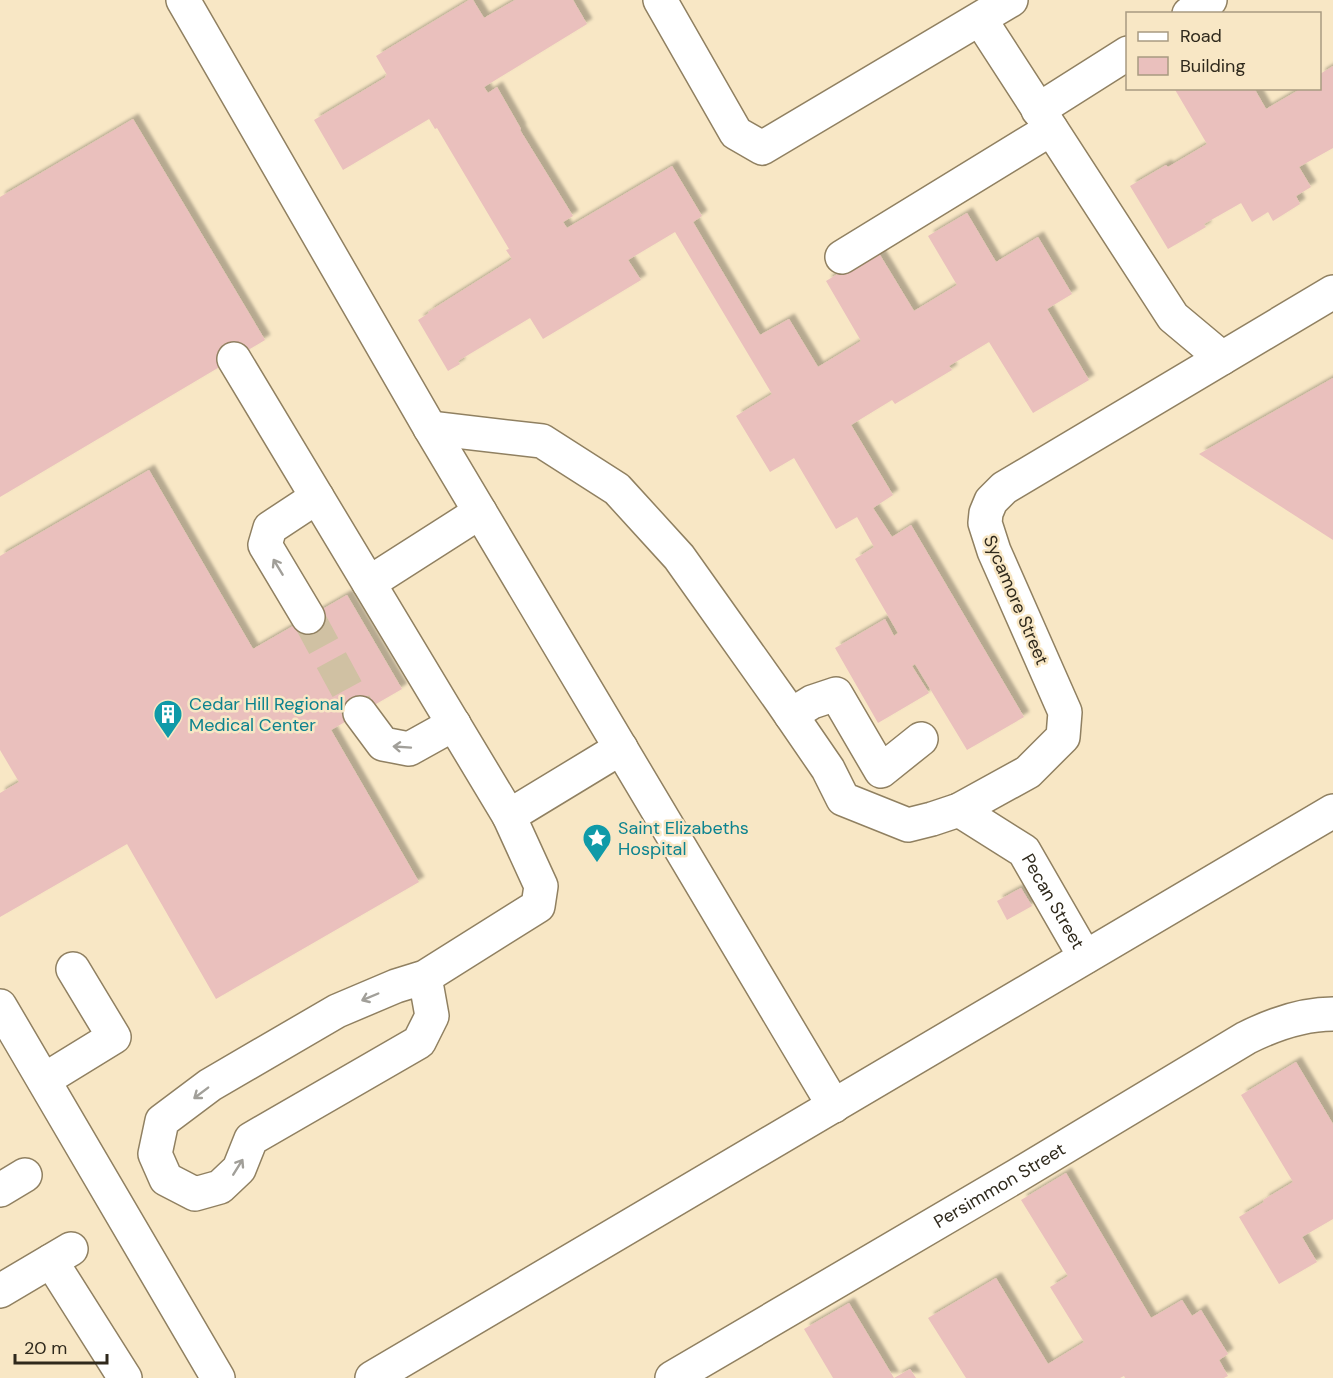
<svg xmlns="http://www.w3.org/2000/svg" width="1333" height="1378" font-family="'DM Sans',sans-serif">
	<style>
		.building { fill: #eac0bd; filter: url(#shadow) }
		.lines { fill: none; stroke-linecap: round; stroke-linejoin: round }
		.minor-tunnel { stroke: #d0c1a3; stroke-width: 33; stroke-dasharray: 33 16; stroke-linecap: butt }
		.minor-casing { stroke: #908061; stroke-width: 36 }
		.major-casing { stroke: #908061; stroke-width: 36 }
		.minor { stroke: #fff; stroke-width: 33 }
		.major { stroke: #fff; stroke-width: 33 }
		.oneway { stroke: #a19f99 }
		.labels { text-anchor: middle; dominant-baseline: central; stroke-width: 5; stroke-linejoin: round; paint-order: stroke }
		.street-label { font-size: 18px; fill: #2f291c; stroke: #f8e7c5 }
		.culture-label { font-size: 18px; fill: #0d838f; stroke: #f8e7c5; text-anchor: start }
	</style>
	<defs>
		<filter id="shadow"><feDropShadow dx="5.5" dy="-5.5" stdDeviation="1.5" flood-color="#0004"/></filter>
	</defs>
	<rect width="100%" height="100%" fill="#f8e7c5"/>
	<!-- building -->
	<g class="building">
		<polygon points="469,0 473,0 484,18 515,0 573,0 587,24 484,87 488,93 497,87 521,129 520,130 573,216 563,222 567,228 672,166 702,216 693,222 760,335 789,319 818,367 861,341 826,281 877,250 914,311 957,285 928,236 967,213 996,262 1038,237 1072,294 1047,309 1089,380 1033,413 989,342 949,366 952,370 895,404 892,400 851,425 893,495 873,508 892,537 911,525 1024,717 967,750 915,664 912,666 929,693 878,723 835,648 885,619 894,636 898,633 855,559 874,547 857,517 836,529 794,458 770,472 736,416 772,394 675,232 628,260 641,280 543,339 530,318 458,361 460,364 448,371 418,320 429,313 428,312 512,259 506,250 509,249 437,128 435,129 429,119 343,170 314,120 386,77 385,76 387,75 376,56"/>
		<polygon points="1333,66 1333,148 1299,167 1311,187 1296,196 1300,204 1273,221 1268,212 1252,222 1241,203 1204,224 1206,227 1168,249 1130,186 1166,165 1168,167 1207,144 1174,88 1254,88 1266,109 1302,88 1320,88 1320,74"/>
		<polygon points="133,119 265,340 0,497 0,197"/>
		<polygon points="1333,378 1333,540 1199,454"/>
		<polygon points="149,470 253,649 347,595 402,689 331,730 419,882 216,999 127,844 0,917 0,793 19,782 0,750 0,556"/>
		<polygon points="1021,888 1032,906 1007,920 997,901"/>
		<polygon points="1296,1062 1333,1124 1333,1219 1302,1237 1317,1262 1279,1284 1239,1217 1264,1202 1263,1200 1293,1182 1241,1095"/>
		<polygon points="1066,1173 1151,1318 1182,1300 1192,1316 1201,1310 1228,1354 1219,1360 1228,1376 1224,1378 1125,1378 1124,1376 1120,1378 966,1378 928,1318 996,1278 1048,1364 1084,1342 1050,1287 1068,1276 1021,1200"/>
		<polygon points="849,1303 894,1378 910,1369 916,1378 833,1378 804,1329"/>
	</g>
	<g class="lines">
		<!-- minor-tunnel -->
		<polyline class="minor-tunnel" points="308,617 360,713"/>
		<!-- minor casing -->
		<g class="minor-casing">
			<g id="minor">
				<polyline points="183,0 430,428 834,1106"/>
				<polyline points="660,0 736,133 762,148 1011,0"/>
				<polyline points="1189,14 1210,0"/>
				<polyline points="980,19 1173,317 1222,358"/>
				<polyline points="1038,110 1128,53"/>
				<polyline points="842,257 1051,129"/>
				<polyline points="234,359 509,816"/>
				<polyline points="430,428 542,441 617,489 679,557 782,702 828,769 843,799 908,825 932,819 959,810 1028,772 1063,737 1065,712 994,551 985,523 986,513 991,501 1004,488 1333,292"/>
				<polyline points="369,583 480,512"/>
				<polyline points="308,617 265,545 270,528 317,497"/>
				<polyline points="360,713 383,744 409,749 454,724"/>
				<polyline points="791,715 812,702 836,694 881,771 921,739"/>
				<path id="s1" d="M959,810L1024,851L1085,957"/>
				<polyline points="425,977 432,1016 419,1042 251,1139 239,1169 220,1187 195,1194 166,1179 155,1154 162,1121 210,1085 337,1011 396,986 425,977 538,906 541,886 509,816 621,748"/>
				<polyline points="0,1006 218,1378"/>
				<polyline points="44,1080 114,1037 73,969"/>
				<polyline points="0,1190 25,1175"/>
				<polyline points="51,1261 125,1378"/>
				<polyline points="0,1291 71,1249"/>
				<path id="s2" d="M672,1378L1018,1175L1246,1038C1274,1024 1302,1014 1333,1014"/>
			</g>
		</g>
		<!-- major casing -->
		<g class="major-casing">
			<polyline id="major" points="372,1378 1333,811"/>
		</g>
		<!-- minor -->
		<use href="#minor" class="minor"/>
		<!-- major -->
		<use href="#major" class="major"/>
	</g>
	<!-- one-way arrows -->
	<defs><path id="oneway-shaft" d="M-6 0H5M1.5-3L5.5 0L1.5 3" fill="none" stroke-width="1.6" stroke-linecap="round" stroke-linejoin="round" transform="scale(1.5)"/></defs>
	<g class="oneway">
		<use href="#oneway-shaft" transform="translate(278 567) rotate(-121)"/>
		<use href="#oneway-shaft" transform="translate(402 747) rotate(-176)"/>
		<use href="#oneway-shaft" transform="translate(370 997) rotate(157)"/>
		<use href="#oneway-shaft" transform="translate(201 1093) rotate(143)"/>
		<use href="#oneway-shaft" transform="translate(238 1167) rotate(-58)"/>
	</g>
	<!-- icons -->
	<defs>
		<g id="building-pin" transform="scale(1.5)"><path d="M0 17L-7.5 6A9.5 9.5 0 1 1 7.5 6Z" fill="#0f9aa8" stroke="#f8e7c5"/><path d="M-4-6H4V6H1V3H-1V6H-4ZM-2.5-4.3h1.7v1.8h-1.7ZM.8-4.3h1.7v1.8H.8ZM-2.5-1h1.7V.8h-1.7ZM.8-1h1.7V.8H.8Z" fill="#fff"/></g>
		<g id="sight-pin" transform="scale(1.5)"><path d="M0 17L-7.5 6A9.5 9.5 0 1 1 7.5 6Z" fill="#0f9aa8" stroke="#f8e7c5"/><path d="M0-6L1.8-2.2L6-1.7L2.9 1.2L3.7 5.4L0 3.3L-3.7 5.4L-2.9 1.2L-6-1.7L-1.8-2.2Z" fill="#fff"/></g>
	</defs>
	<g fill-rule="evenodd">
		<use href="#building-pin" x="168" y="714"/>
		<use href="#sight-pin" x="597" y="838"/>
	</g>
	<g class="labels">
		<!-- street labels -->
		<g class="street-label">
			<text transform="translate(1016 600) rotate(67)">Sycamore Street</text>
			<text stroke="none"><textPath href="#s1" startOffset="135">Pecan Street</textPath></text>
			<text stroke="none"><textPath href="#s2" startOffset="380">Persimmon Street</textPath></text>
		</g>
		<!-- culture labels -->
		<g class="culture-label">
			<text x="189" y="704">Cedar Hill Regional<tspan x="189" dy="21">Medical Center</tspan></text>
			<text x="618" y="828">Saint Elizabeths<tspan x="618" dy="21">Hospital</tspan></text>
		</g>
	</g>
	<!-- legend -->
	<rect x="1126" y="12" width="195" height="78" fill="#f8e7c5" stroke="#a89b81" stroke-width="1.5"/>
	<rect x="1138" y="32" width="30" height="9" fill="#ffffff" stroke="#a89b81" stroke-width="1.5"/>
	<text x="1180" y="42" font-size="18" fill="#2f291c">Road</text>
	<rect x="1138" y="57" width="30" height="18" fill="#eac0bd" stroke="#a89b81" stroke-width="1.5"/>
	<text x="1180" y="72" font-size="18" fill="#2f291c">Building</text>
	<!-- scale -->
	<path d="M15 1354v9h92v-9" fill="none" stroke="#2f291c" stroke-width="3"/>
	<text x="24" y="1354" font-size="18" fill="#2f291c" stroke="#f8e7c5" stroke-width="4.5" paint-order="stroke">20 m</text>
</svg>
